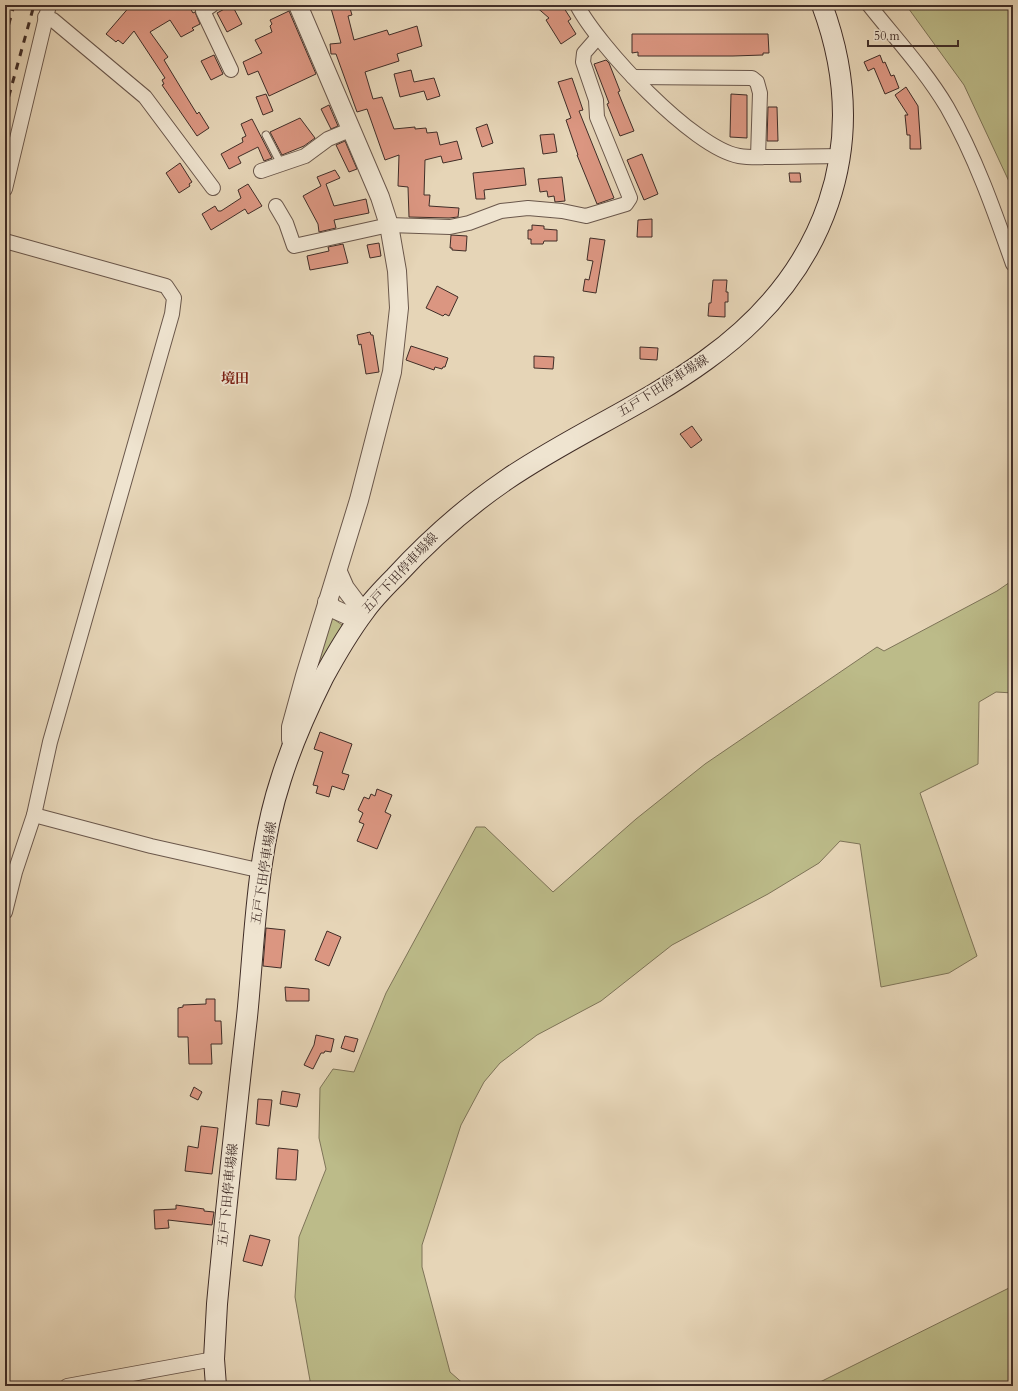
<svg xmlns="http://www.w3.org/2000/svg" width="1018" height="1391" font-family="Cardo,'Noto Serif JP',serif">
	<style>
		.green { fill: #bcbb89; stroke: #7e7458 }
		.building { fill: #db9681; stroke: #402d27 }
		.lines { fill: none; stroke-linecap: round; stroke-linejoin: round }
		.service-casing { stroke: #6a574b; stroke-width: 9 }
		.minor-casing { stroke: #6a574b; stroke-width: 16 }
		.tertiary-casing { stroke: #6a574b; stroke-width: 20 }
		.secondary-casing { stroke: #402d27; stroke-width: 22 }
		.service { stroke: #efe4d0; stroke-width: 7 }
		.minor { stroke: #efe4d0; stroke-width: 14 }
		.tertiary { stroke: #efe4d0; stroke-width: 18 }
		.secondary { stroke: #efe4d0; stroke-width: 20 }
		.rail { stroke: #402d27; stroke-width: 3; stroke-dasharray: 7 7; stroke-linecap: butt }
		.labels { text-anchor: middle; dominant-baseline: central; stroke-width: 3.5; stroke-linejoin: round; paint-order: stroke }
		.street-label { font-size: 13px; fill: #402d27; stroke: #efe4d0 }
		.neighbourhood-label { font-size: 14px; font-weight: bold; fill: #7a1f14; stroke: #efe4d0 }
	</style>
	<rect width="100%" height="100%" fill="#e6d5b7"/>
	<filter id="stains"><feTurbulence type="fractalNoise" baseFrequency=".005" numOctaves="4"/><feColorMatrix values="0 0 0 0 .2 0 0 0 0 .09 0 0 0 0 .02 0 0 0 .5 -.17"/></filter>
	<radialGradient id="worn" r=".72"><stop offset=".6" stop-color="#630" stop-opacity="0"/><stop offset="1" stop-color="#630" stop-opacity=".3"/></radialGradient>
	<!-- green -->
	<g class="green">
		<polygon points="906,5 1013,5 1013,190 964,85"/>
		<polygon points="1013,580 1013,693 996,692 979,702 978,764 920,793 977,956 949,973 881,987 860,844 840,841 819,863 768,894 672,945 601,1001 537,1035 500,1063 484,1082 461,1125 422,1245 422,1267 450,1372 466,1386 311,1386 295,1297 299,1237 326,1169 319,1138 320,1088 333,1069 354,1072 386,993 476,827 485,827 553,892 636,819 705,764 877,647 884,651 997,591"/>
		<polygon points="332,618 342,625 344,630 314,680 327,620"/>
		<polygon points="1013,1286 1013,1386 812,1386"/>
	</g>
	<!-- building -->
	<g class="building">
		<polygon points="131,5 188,5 193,13 195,12 200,24 192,28 194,30 181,37 170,20 150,32 168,57 164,60 181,88 197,114 199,112 209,128 197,136 162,85 164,84 162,80 165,78 134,31 123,44 118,40 116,42 106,34"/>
		<polygon points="232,5 242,24 227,32 217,13"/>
		<polygon points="330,5 349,5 352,15 348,16 354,40 387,30 389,35 417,26 422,46 397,54 399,61 365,72 373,99 382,97 394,129 415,127 415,129 426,128 427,133 437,132 440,145 457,141 462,159 443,163 441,156 425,160 424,195 430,195 429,206 459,208 458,217 449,218 409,217 408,187 398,186 399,155 385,160 367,109 357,112 336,54 331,54 330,44 341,43"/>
		<polygon points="534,5 562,5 571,19 568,21 576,34 561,44 546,20 549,18"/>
		<polygon points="289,11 316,74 269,96 258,71 248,75 243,62 262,53 255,40 272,32 270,26 272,24 270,20"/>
		<polygon points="632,34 768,34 769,53 763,53 763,55 733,56 638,56 638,52 632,53"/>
		<polygon points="214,55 223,74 211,80 201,61"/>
		<polygon points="880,55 883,63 885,62 891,76 894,75 899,88 885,94 874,68 868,71 864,62"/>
		<polygon points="606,60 609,63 620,91 618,92 634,131 620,136 607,104 609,103 594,64"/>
		<polygon points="411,70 414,82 434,78 440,96 427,100 424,91 400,97 394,74"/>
		<polygon points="572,78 583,110 579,111 614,198 597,204 577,155 578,155 566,120 571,118 558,82"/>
		<polygon points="906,87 918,106 921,149 910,149 910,135 907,135 905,115 908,115 895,95"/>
		<polygon points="266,94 273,111 263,115 256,97"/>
		<polygon points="731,94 747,95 747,138 730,137"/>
		<polygon points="329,105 338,126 331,129 321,109"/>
		<polygon points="768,107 777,107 778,141 767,141"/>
		<polygon points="300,118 315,138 304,146 282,155 270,132"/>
		<polygon points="252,119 272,158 264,161 258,147 238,157 241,163 229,169 221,154 243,142 242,138 246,136 241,124"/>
		<polygon points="487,124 493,143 482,147 476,128"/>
		<polygon points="554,134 557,152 543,154 540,135"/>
		<polygon points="345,141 357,169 349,172 336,145"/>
		<polygon points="642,154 658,194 644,200 627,160"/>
		<polygon points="180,163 192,182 189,184 190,186 179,193 166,173"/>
		<polygon points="524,168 526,185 484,190 485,199 476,199 473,173"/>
		<polygon points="335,170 340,178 326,184 334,206 366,199 369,213 334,220 336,228 319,232 318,224 303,196 321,186 317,177"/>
		<polygon points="789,173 800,173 801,182 790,182"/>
		<polygon points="562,177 565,201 555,202 554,196 548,197 547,191 540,192 538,179"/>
		<polygon points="248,184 262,206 248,214 245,209 211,230 202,214 215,206 218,211 221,211 241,198 238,190"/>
		<polygon points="652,219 652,237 637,237 638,220"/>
		<polygon points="532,225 544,226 544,229 557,230 557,241 544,241 543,244 531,244 531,239 528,239 528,230 532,230"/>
		<polygon points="451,235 467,236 466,251 452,250 452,248 450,248"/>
		<polygon points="590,238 605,240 596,293 583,291 585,279 589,280 593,261 587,260"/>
		<polygon points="379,243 381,256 370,258 367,245"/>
		<polygon points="343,244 348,263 310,270 307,256 329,251 328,247"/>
		<polygon points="713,280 727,280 726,292 728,292 728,302 725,302 725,317 708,316 709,303 711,303"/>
		<polygon points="437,286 458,297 449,316 445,314 443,316 426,308"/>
		<polygon points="370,332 371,335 373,335 379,372 366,374 361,344 359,345 357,335"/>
		<polygon points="411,346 448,358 445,367 443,367 442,369 435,367 434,370 406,360"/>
		<polygon points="640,347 658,348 657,360 640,359"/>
		<polygon points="534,356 554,357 553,369 534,368"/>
		<polygon points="692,426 702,440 691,448 680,434"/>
		<polygon points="320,732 352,744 342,773 349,775 344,790 332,786 329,797 316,793 318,786 313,785 323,752 314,749"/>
		<polygon points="377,789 392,795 385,812 391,815 377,849 357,841 364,824 359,822 363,813 358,810 364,797 369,799 371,794 375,796"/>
		<polygon points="266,928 285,930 281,968 263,966"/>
		<polygon points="327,931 341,937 329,966 315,960"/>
		<polygon points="285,987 309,989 309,1001 286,1001"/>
		<polygon points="206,999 215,999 215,1021 221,1021 222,1044 211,1044 212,1064 189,1064 188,1037 178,1037 178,1008 183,1007 183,1005 206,1004"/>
		<polygon points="316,1035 334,1039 331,1052 325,1051 324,1053 321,1053 313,1069 304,1065 314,1045"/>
		<polygon points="345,1036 358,1039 354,1052 341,1048"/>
		<polygon points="194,1087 202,1092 198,1100 190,1096"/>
		<polygon points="282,1091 300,1094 297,1107 280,1104"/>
		<polygon points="258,1099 272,1100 269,1126 256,1124"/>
		<polygon points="201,1126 218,1128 212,1174 185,1171 188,1146 198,1148"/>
		<polygon points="278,1148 298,1150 296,1180 276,1179"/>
		<polygon points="176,1205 204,1209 204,1211 214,1212 212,1225 168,1220 169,1228 155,1229 154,1210 176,1209"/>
		<polygon points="250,1235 270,1240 262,1266 243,1261"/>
	</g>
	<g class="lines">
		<!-- service casing -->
		<g class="service-casing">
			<polyline id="service" points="266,135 281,164"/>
		</g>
		<!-- minor casing -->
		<g class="minor-casing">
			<g id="minor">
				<polyline points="212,5 203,11 231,70"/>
				<path d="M577,5C598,46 693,148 739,156C750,158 762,157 773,157C795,157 817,156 840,156"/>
				<path d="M869,5C895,38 925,70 947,107C975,156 994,210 1013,264"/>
				<polyline points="45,17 53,20 145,97 213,188"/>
				<polyline points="633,77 752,78 757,82 760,93 758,157"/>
				<polyline points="261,171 305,156 328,139 352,129"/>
				<polyline points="5,189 49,5"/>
				<polyline points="276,206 286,223 294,246 389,225 450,227 469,223 501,211 528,208 562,211 586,216 626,204 630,198 597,117 596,100 583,62 584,53 598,37"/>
				<polyline points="5,241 166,286 174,298 172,314 50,742 34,815 15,872 5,912"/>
				<polyline points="34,815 151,846 262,871"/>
				<polyline points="67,1386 214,1359"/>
			</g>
		</g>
		<!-- tertiary casing -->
		<g class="tertiary-casing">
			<g id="tertiary">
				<polyline points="338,572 345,588 363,612"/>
				<polyline points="327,602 334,609 358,620"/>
				<polyline points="291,740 291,727 305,676 359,500 392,372 399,308 397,271 389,225 380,197 298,5"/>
			</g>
		</g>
		<!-- secondary casing -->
		<g class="secondary-casing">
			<path id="secondary" d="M216,1386L214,1359L217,1304C226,1208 236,1113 247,1017C255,938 256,855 281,779C292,744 307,710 323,678C335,656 349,632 364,612C373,599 384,588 395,577C429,540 465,508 506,480C570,436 643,406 706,360C826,274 874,145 822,5"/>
		</g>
		<!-- service -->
		<use href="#service" class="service"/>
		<!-- minor -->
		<use href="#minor" class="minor"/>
		<!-- tertiary -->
		<use href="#tertiary" class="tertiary"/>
		<!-- secondary -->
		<use href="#secondary" class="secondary"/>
		<!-- rail -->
		<g class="rail">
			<polyline points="5,38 14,5"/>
			<polyline points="5,110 34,5"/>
		</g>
	</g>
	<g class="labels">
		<!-- street labels -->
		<g class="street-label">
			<text transform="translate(663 386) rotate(-32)">五戸下田停車場線</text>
			<text transform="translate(400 573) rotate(-47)">五戸下田停車場線</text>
			<text transform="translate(264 873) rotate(-81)">五戸下田停車場線</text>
			<text transform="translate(228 1195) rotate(-84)">五戸下田停車場線</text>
		</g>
		<!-- neighbourhood labels -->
		<g class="neighbourhood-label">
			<text x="235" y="378">境田</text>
		</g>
	</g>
	<!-- margin -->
	<rect width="1018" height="1391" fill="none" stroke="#e6d5b7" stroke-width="20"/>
	<rect x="6" y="6" width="1006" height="1379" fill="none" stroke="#402d27" stroke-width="2"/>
	<rect x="10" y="10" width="998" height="1371" fill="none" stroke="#402d27"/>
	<!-- scale -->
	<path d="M868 40v6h90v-6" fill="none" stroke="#402d27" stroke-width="2"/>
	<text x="874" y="40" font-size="12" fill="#402d27" stroke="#efe4d0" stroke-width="3" paint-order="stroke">50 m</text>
	<rect width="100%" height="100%" filter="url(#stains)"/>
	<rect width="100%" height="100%" fill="url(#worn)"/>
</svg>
